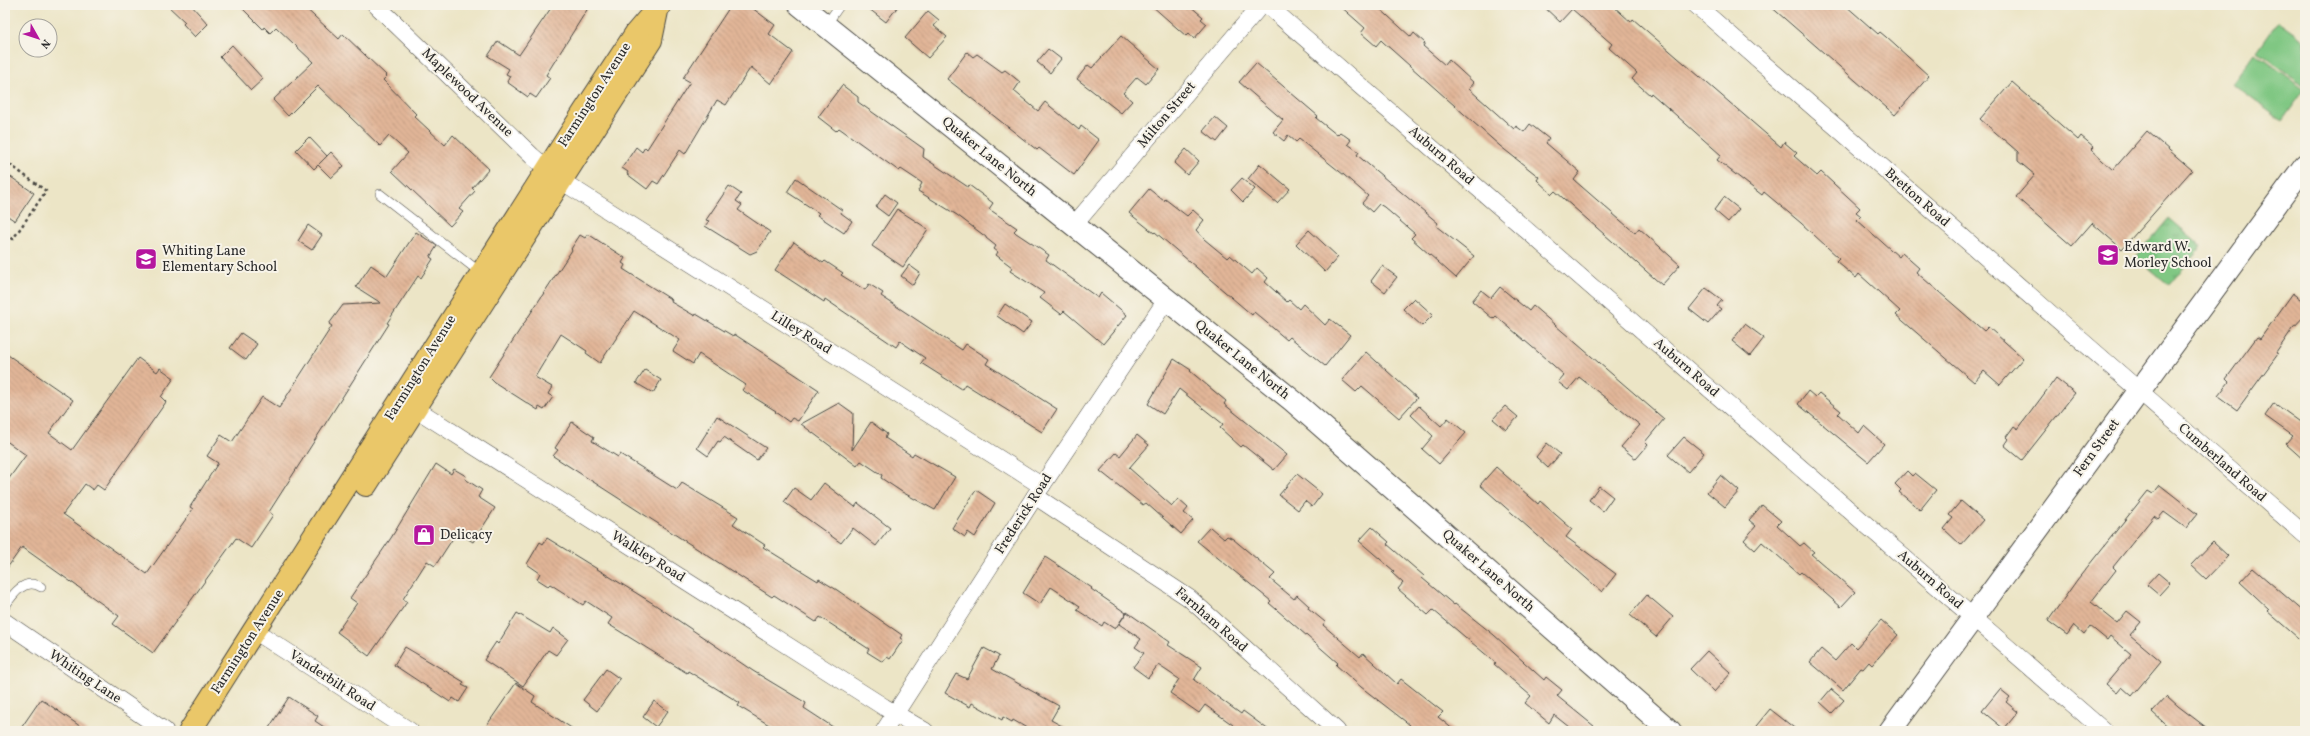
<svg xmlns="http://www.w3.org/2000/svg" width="2310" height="736" font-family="Vollkorn,serif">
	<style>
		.grass { fill: #80c783; stroke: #567957 }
		.park { fill: url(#park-tufts); stroke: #567957 }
		.building { fill: url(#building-back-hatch) }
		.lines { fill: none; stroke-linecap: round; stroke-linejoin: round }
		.service-casing { stroke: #484742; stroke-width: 10 }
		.minor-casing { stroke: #484742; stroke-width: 18 }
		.tertiary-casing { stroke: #484742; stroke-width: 24 }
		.primary-casing { stroke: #484742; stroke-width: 24 }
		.path { stroke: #484742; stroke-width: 2.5; stroke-dasharray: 3 3; stroke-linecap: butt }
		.service { stroke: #fff; stroke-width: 9 }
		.minor { stroke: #fff; stroke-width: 17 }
		.tertiary { stroke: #fff; stroke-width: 22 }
		.primary { stroke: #eac769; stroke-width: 22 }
		.labels { text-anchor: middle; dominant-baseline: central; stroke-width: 4; stroke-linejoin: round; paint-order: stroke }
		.street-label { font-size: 14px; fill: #2b2b2b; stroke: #f7f3e8 }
		.poi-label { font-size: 14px; fill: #2b2b2b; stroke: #f7f3e8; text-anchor: start }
	</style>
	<defs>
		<pattern id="park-tufts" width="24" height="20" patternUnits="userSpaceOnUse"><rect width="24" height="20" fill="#80c783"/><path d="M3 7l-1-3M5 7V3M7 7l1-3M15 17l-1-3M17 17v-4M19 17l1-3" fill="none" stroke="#69a26b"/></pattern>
		<pattern id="building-back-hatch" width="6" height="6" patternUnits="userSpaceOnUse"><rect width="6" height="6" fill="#e2b698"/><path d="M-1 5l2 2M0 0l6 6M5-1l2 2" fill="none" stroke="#b7947c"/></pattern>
	</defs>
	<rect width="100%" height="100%" fill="#f7f3e8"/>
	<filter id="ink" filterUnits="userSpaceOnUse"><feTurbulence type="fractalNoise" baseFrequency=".025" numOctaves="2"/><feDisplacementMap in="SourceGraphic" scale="8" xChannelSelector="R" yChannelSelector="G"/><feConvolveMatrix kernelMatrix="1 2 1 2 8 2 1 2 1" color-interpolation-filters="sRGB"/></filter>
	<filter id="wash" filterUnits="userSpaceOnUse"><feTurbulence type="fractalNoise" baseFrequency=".012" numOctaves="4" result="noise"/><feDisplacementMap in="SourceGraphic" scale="16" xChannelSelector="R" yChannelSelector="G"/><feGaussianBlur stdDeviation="0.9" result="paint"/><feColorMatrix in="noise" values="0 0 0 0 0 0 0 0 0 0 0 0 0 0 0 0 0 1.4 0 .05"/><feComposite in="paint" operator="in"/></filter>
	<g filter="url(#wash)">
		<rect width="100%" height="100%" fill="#ece5c6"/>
		<!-- grass -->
		<g class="grass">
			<polygon points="2278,21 2305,40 2305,86 2257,51"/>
			<polygon points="2255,53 2305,89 2282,121 2232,84"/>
		</g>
		<!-- park -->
		<polygon class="park" points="2169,218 2202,246 2169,285 2136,257"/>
		<g id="blocks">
			<!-- building -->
			<g class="building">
				<polygon points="167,5 191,5 208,24 195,37 183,24 185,22"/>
				<polygon points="239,5 302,5 339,39 343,34 387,76 383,80 416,114 414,116 445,145 453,135 489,169 472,188 475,191 459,209 463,212 450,226 392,171 408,153 389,136 380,146 318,86 288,116 273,100 313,62 276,27 270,33 264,27 263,29"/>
				<polygon points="553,5 590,5 546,75 550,78 536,98 530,94 528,97 507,82 510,76 506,74 509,69 488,56 498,41 519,55"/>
				<polygon points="731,5 748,5 775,25 769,34 793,52 771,84 751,67 726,105 717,100 685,154 680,150 658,184 653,181 647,189 627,174 628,172 622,168 636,147 642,152 645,147 647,149 690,82 683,78"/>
				<polygon points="864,5 899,5 886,22"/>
				<polygon points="1151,5 1189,5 1203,17 1201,19 1207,24 1194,39 1189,33 1186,36"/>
				<polygon points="1339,5 1376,5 1411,37 1414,33 1425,43 1423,46 1445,65 1449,60 1474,83 1469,89 1514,129 1516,126 1524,132 1530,124 1549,139 1546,143 1580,172 1574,180 1635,233 1639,228 1680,265 1662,285 1555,191 1552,194 1537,180 1539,177 1500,146 1383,42 1381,40 1376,46 1361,33 1365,28"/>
				<polygon points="1542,5 1612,5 1631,22 1633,19 1781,147 1784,142 1797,153 1794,156 1817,176 1821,172 1860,208 1856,212 1861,216 1857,220 1899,257 1902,253 1919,268 1916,272 1984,331 1988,327 2023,358 2000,385 1984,371 1974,382 1896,315 1900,311 1859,274 1856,278 1836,261 1839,258 1801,223 1764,192 1762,195 1717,160 1721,155 1651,93 1650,95 1632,79 1637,73 1609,48 1612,44 1572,9 1560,22"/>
				<polygon points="1769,5 1845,5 1878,34 1880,32 1886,37 1929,76 1895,115"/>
				<polygon points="928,11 939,20 934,26 947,37 928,58 905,38"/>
				<polygon points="1121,36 1159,69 1146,84 1137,77 1123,93 1132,101 1121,113 1077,79 1088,65 1092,68"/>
				<polygon points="232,45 263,79 251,90 220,57"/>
				<polygon points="1048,49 1061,59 1050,73 1037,62"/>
				<polygon points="967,52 973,57 977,54 1002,72 1005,70 1020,82 1014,91 1038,111 1045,102 1079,130 1081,126 1099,140 1074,175 1039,148 1037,150 947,79"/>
				<polygon points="1256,63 1318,116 1316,118 1337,135 1340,132 1351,140 1348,144 1359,152 1357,155 1438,223 1436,226 1474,256 1456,278 1411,238 1415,234 1384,207 1379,204 1372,212 1362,203 1368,196 1344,175 1299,139 1296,142 1288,135 1284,141 1273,132 1283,120 1239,82"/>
				<polygon points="2012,82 2078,140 2081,136 2094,147 2091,150 2113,170 2147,131 2192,170 2122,249 2092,223 2072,246 2016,197 2035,175 2018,161 2018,152 1980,119"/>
				<polygon points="842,85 858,97 858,102 924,149 923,157 968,187 969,185 993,203 989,209 1017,228 1014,231 1016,233 1049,255 1046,260 1098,298 1101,293 1127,315 1103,344 1064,311 1061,314 1040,298 1044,293 1010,271 1012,267 996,255 998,252 994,249 996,246 986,238 986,237 957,215 918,191 922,183 901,169 899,171 839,128 836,131 818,117"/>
				<polygon points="1215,117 1228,128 1217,142 1203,131"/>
				<polygon points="309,137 327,156 319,164 331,152 344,166 331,178 318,165 314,169 296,150"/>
				<polygon points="1186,149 1199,161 1187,175 1174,163"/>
				<polygon points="1260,164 1290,189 1277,203 1248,179"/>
				<polygon points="5,173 34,193 15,221 5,214"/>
				<polygon points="796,178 842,210 841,213 852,221 844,233 817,215 819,213 787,192"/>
				<polygon points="1242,178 1255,189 1243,202 1231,190"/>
				<polygon points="729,186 741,194 736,201 742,205 738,210 770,232 757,251 750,254 705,226 709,221 706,220"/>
				<polygon points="1149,189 1164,201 1165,199 1187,216 1193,210 1204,220 1196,230 1204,239 1227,258 1230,255 1252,274 1257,268 1268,278 1265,282 1287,302 1289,300 1299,309 1303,304 1325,325 1330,319 1350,335 1325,366 1290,337 1287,340 1254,312 1252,315 1155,232 1154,233 1129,213"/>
				<polygon points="885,194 897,203 888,216 876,207"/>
				<polygon points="1724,197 1739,209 1728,222 1714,210"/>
				<polygon points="897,209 928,229 903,267 872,246"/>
				<polygon points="308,225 322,235 312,250 298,241"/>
				<polygon points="1309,230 1338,257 1325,272 1296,244"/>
				<polygon points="416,232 437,246 430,257 433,259 421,278 418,276 387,323 389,324 269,512 273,515 251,548 236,538 153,653 113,624 119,616 22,547 5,571 5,484 26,455 5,440 5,353 73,400 49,433 72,450 138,358 157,372 160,368 174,378 161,397 166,402 104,490 97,485 93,490 85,484 63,514 147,574 193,509 190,507 218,463 207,456 221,435 232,442 262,397 279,408 332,326 329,324 343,305 381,303 356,287 371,265 387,276"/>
				<polygon points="588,234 625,258 622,263 625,265 623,269 672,300 671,302 695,316 696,314 733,336 734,334 819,390 798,421 792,418 789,422 775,412 776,411 742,390 746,385 699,354 693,364 673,351 680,340 634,311 600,363 586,353 587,351 561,334 535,377 552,387 548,394 553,397 544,410 539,407 538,410 494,382 489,377 572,250 571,249 580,235 585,238"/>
				<polygon points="794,242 823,263 825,261 843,273 841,275 865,290 869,284 883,293 881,296 962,350 966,344 989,359 986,364 1057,409 1042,432 965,384 962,389 921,363 925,358 900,341 896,347 825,299 824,302 775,270"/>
				<polygon points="909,265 920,273 913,285 901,276"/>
				<polygon points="1382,266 1397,277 1385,292 1371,281"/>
				<polygon points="1500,287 1529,311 1533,306 1664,419 1645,442 1648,445 1636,459 1621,447 1640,425 1579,377 1568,390 1558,382 1564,375 1553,365 1496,316 1493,319 1472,301 1481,290 1491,298"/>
				<polygon points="1706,288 1722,300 1717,306 1721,309 1708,324 1689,309"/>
				<polygon points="2293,293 2305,302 2305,315 2293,328 2276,353 2278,354 2237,410 2218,396 2229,382 2226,379 2257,337 2260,339"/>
				<polygon points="1414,298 1433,315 1422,326 1403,309"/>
				<polygon points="1005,304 1032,322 1023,334 997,316"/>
				<polygon points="1745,324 1764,338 1750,356 1732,341"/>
				<polygon points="241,333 257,344 246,360 230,348"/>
				<polygon points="1366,352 1417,398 1399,418 1362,386 1356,392 1342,380"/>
				<polygon points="1174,359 1191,370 1190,371 1226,401 1224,404 1287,455 1274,470 1243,445 1241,447 1220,428 1223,424 1179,389 1163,414 1148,404"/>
				<polygon points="645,370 661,380 653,393 636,383"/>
				<polygon points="2056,378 2075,393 2022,460 2004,445 2008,439 2006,437 2014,426 2018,429"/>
				<polygon points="1808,391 1815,397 1819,393 1841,411 1838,414 1859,433 1864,426 1884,444 1868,462 1798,404"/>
				<polygon points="839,403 853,413 852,450 871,422 887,434 885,438 912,456 914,453 955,477 935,510 902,492 881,478 882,475 861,461 857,466 801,424"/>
				<polygon points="2274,403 2303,424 2305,422 2305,461 2286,444 2293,436 2265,416"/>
				<polygon points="1419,406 1441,426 1448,418 1466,433 1439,464 1422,449 1433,436 1411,415"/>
				<polygon points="1505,406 1518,417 1506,430 1493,419"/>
				<polygon points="717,416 766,448 757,460 724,437 720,442 718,441 708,456 697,448"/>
				<polygon points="572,422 594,437 592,441 618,457 620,454 677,490 682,483 738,517 733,524 765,545 763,547 818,581 819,579 837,590 902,635 900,638 903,640 890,659 887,657 883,662 867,652 869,649 820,617 816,622 774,595 772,597 553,456 558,450 555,448"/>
				<polygon points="1137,435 1149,445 1129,468 1172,506 1178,499 1188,508 1184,513 1193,520 1181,534 1146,503 1143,505 1100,471 1116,453 1120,456"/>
				<polygon points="1684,437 1704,453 1688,472 1668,455"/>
				<polygon points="1547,443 1560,454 1548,468 1536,457"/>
				<polygon points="436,464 451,474 454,469 466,476 465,479 482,490 478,497 495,508 473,542 457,532 435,566 427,561 403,599 407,602 369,656 337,632 357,603 350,598 391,538"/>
				<polygon points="1496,467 1538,504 1540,501 1572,529 1566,537 1616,574 1602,592 1480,485"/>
				<polygon points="1907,471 1912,476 1915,473 1936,490 1920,510 1899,492 1901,490 1895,484"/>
				<polygon points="1297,474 1322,494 1312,507 1305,501 1298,510 1279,495"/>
				<polygon points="1721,475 1739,491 1725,507 1707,492"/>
				<polygon points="824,483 855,507 858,503 890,528 876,546 853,528 841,543 784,502 794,488 811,500"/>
				<polygon points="2160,485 2197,514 2186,528 2164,512 2158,519 2154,516 2113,567 2116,570 2091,602 2117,623 2127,611 2141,622 2130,635 2161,661 2132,696 2122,687 2117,693 2106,684 2131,654 2110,636 2107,640 2090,626 2084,634 2074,625 2067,635 2048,621 2077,580 2148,491 2153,494"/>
				<polygon points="1599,486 1613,497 1603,511 1589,500"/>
				<polygon points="976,490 995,503 975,537 968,532 965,537 952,528"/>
				<polygon points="1961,501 1983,520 1961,545 1944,529 1953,518 1949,515"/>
				<polygon points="1762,505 1781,521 1777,525 1800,546 1804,543 1814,552 1811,554 1855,592 1841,607 1801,572 1799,574 1762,542 1755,550 1744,540 1756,526 1749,520"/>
				<polygon points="1210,527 1224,539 1227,536 1233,539 1275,574 1270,579 1294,599 1297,595 1309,606 1308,608 1325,622 1323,625 1360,657 1363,653 1397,684 1401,679 1443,712 1438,717 1455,731 1405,731 1410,725 1361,687 1336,665 1338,663 1269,603 1271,601 1197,541"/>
				<polygon points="1372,527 1389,542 1387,544 1424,576 1422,578 1454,605 1455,604 1494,635 1544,680 1546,677 1562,690 1557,696 1600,731 1574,731 1554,715 1549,723 1525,703 1531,696 1494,664 1496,663 1433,610 1428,615 1398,589 1403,583 1392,573 1394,571 1359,541"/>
				<polygon points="547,538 654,604 753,671 806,703 804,708 839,731 779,731 738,706 740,703 688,671 687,673 608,624 612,618 586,601 583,605 550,584 548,586 537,579 540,573 527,564 540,542 543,544"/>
				<polygon points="2213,542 2228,556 2206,579 2191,565"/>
				<polygon points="1045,557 1092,588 1091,589 1126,613 1115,629 1104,622 1102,626 1077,610 1080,606 1051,587 1040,604 1023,593"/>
				<polygon points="2253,568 2305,613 2305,644 2267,611 2269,609 2240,582"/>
				<polygon points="2158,573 2170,583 2159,595 2147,585"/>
				<polygon points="1647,595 1673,617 1656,637 1630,615"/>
				<polygon points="1127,612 1170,642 1168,645 1202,667 1194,680 1241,714 1243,711 1270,731 1228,731 1233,725 1205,705 1199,713 1170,693 1179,679 1158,665 1148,678 1133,667 1144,653 1135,647 1141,639 1119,624"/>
				<polygon points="517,613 550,633 553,628 568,639 556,655 548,650 523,686 484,660 496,642 498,644"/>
				<polygon points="1881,620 1898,635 1872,665 1869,662 1863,669 1861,668 1843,690 1810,662 1821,649 1835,661 1851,643 1856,648"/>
				<polygon points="405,647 464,682 462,685 468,688 459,702 453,698 450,702 394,665"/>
				<polygon points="984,648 999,656 992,669 1059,706 1051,720 1071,731 1032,731 1013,720 1012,722 1003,717 1002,720 972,703 970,707 945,693 956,674 967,679"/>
				<polygon points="1707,651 1731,673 1714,692 1690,669"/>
				<polygon points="606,669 620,679 597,711 583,700"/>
				<polygon points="516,683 535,696 532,702 576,731 495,731 487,725"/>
				<polygon points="1831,689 1844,700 1832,713 1820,702"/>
				<polygon points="2000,689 2010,697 2006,702 2018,712 2004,729 1982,711"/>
				<polygon points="2167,696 2178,706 2211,731 2173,731 2152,712"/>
				<polygon points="289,697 318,716 315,721 330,731 267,731"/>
				<polygon points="41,699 87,731 19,731"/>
				<polygon points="654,701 668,711 656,727 643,717"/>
				<polygon points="1770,709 1798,731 1752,731"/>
			</g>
		</g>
	</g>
	<g filter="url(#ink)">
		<use href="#blocks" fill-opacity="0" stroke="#484742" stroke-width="1"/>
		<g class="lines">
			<!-- service casing -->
			<g class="service-casing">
				<g id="service">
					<polyline points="826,25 840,5"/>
					<polyline points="380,194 481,273"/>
					<path d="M5,606C13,594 25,577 41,587"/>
				</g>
			</g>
			<!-- minor casing -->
			<g class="minor-casing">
				<g id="minor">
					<polyline points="376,5 532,156 560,180 1042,486"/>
					<polyline points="1267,5 2104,731"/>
					<polyline points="1696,5 2305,535"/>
					<polyline points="1074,225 1261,5"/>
					<polyline points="405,402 884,707 925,731"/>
					<polyline points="1035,496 1189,598 1337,731"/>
					<polyline points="5,622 165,731"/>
					<polyline points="255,631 410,731"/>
					<polyline points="884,731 1035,496 1167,299"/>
				</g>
			</g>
			<!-- tertiary casing -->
			<g class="tertiary-casing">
				<g id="tertiary">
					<polyline points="800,5 1293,401 1670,731"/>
					<polyline points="1890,731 2305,165"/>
				</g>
			</g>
			<!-- primary casing -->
			<g class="primary-casing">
				<g id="primary">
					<polyline points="366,485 651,40 657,11"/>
					<polyline points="190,731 584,112 636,33 660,5"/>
				</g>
			</g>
			<!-- path -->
			<polyline class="path" points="5,161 46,191 13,239 5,233"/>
			<!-- service -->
			<use href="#service" class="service"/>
			<!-- minor -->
			<use href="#minor" class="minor"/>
			<!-- tertiary -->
			<use href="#tertiary" class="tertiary"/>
			<!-- primary -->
			<use href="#primary" class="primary"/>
		</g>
	</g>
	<!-- icons -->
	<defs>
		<g id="school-square" transform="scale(1.15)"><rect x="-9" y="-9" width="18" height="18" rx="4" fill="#b5179e" stroke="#f7f3e8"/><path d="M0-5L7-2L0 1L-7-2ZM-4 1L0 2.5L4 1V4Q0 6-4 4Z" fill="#fff"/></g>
		<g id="shop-square" transform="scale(1.15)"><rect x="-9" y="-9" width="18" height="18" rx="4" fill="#b5179e" stroke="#f7f3e8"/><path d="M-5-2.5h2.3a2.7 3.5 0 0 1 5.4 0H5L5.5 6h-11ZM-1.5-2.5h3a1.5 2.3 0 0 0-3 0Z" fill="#fff"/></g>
	</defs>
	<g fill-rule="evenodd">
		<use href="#school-square" x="2108" y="255"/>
		<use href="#school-square" x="146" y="259"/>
		<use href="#shop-square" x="424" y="535"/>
	</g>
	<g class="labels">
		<!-- street labels -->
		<g class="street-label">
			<text transform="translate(467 93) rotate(44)">Maplewood Avenue</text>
			<text transform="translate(595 95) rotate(-57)">Farmington Avenue</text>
			<text transform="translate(1167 115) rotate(-50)">Milton Street</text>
			<text transform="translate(1441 156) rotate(41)">Auburn Road</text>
			<text transform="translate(989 157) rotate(39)">Quaker Lane North</text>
			<text transform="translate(1917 198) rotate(41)">Bretton Road</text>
			<text transform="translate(801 333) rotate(32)">Lilley Road</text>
			<text transform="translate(1242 360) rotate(39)">Quaker Lane North</text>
			<text transform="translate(421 368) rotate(-58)">Farmington Avenue</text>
			<text transform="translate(1686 368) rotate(41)">Auburn Road</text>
			<text transform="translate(2097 448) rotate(-54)">Fern Street</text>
			<text transform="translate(2222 463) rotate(41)">Cumberland Road</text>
			<text transform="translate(1024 514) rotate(-57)">Frederick Road</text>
			<text transform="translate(648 557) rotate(32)">Walkley Road</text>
			<text transform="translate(1488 571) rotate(41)">Quaker Lane North</text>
			<text transform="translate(1930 580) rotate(41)">Auburn Road</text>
			<text transform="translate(1211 620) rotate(41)">Farnham Road</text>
			<text transform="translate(248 642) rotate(-57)">Farmington Avenue</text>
			<text transform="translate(85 677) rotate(34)">Whiting Lane</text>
			<text transform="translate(332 681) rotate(33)">Vanderbilt Road</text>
		</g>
		<!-- poi labels -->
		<g class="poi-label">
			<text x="2124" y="247">Edward W.<tspan x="2124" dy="16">Morley School</tspan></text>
			<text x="162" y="251">Whiting Lane<tspan x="162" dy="16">Elementary School</tspan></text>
			<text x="440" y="535">Delicacy</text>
		</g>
	</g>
	<!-- margin -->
	<rect width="2310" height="736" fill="none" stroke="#f7f3e8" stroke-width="20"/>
	<!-- north arrow -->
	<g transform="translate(38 38) rotate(129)"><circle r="19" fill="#f7f3e8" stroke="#a5a39c"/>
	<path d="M0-3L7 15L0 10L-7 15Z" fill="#b5179e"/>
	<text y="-6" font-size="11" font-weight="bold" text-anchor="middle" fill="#2b2b2b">N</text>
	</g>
</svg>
